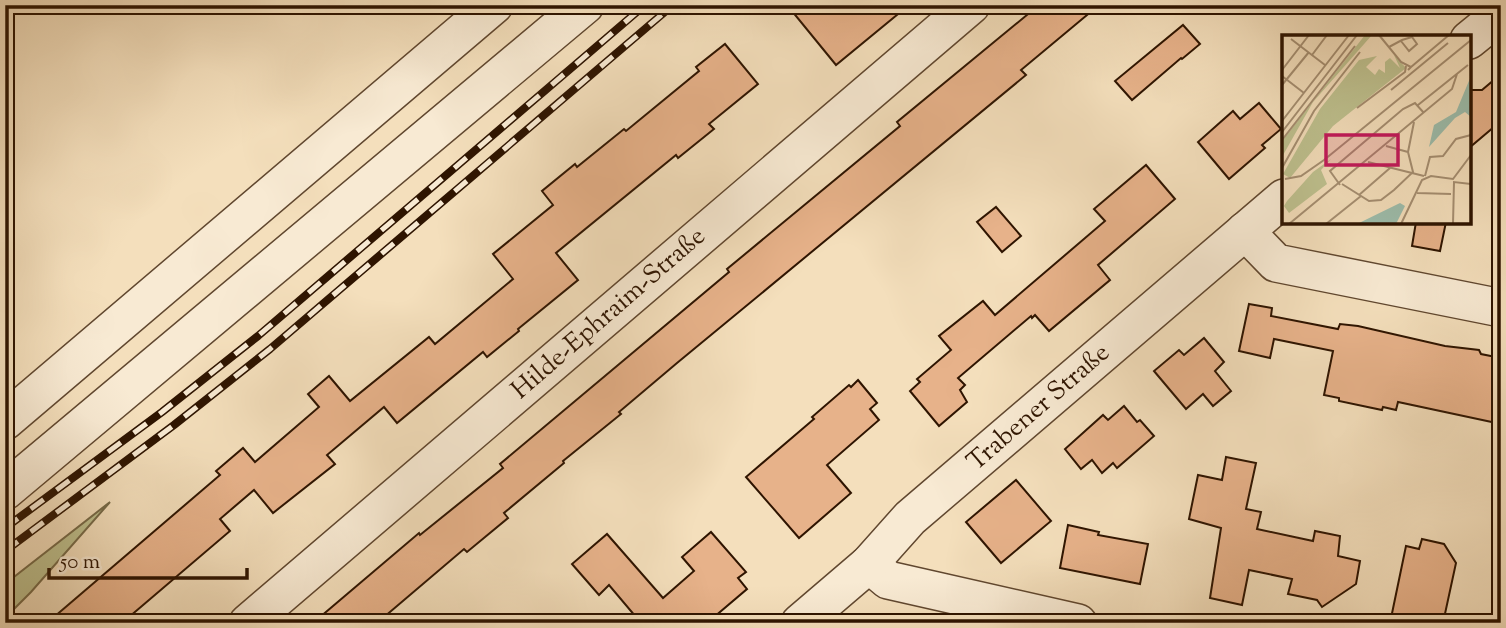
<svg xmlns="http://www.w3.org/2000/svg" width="1506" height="628" font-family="'Sorts Mill Goudy',serif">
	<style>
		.green { fill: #bec18f; stroke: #766a48; stroke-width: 2 }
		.building { fill: #e7b28a; stroke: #2e1400; stroke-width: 2 }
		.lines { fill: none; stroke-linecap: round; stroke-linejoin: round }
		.minor-casing { stroke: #60472f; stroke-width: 40 }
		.minor { stroke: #f8ead3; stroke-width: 37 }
		.rail-casing { stroke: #2e1400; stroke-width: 8 }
		.rail { stroke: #f8ead3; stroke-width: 5; stroke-dasharray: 16; stroke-linecap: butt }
		.labels { text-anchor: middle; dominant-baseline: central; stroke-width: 5; stroke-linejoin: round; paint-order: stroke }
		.street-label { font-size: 26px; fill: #2e1400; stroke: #f8ead3 }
		.inset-road { fill: none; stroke: #a58e71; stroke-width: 2 }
		.view { fill: #c2185b; fill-opacity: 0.15; stroke: #c2185b; stroke-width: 3.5 }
		.inset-edge { fill: none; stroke: #2e1400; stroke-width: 3.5 }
	</style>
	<rect width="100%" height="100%" fill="#f4dfbc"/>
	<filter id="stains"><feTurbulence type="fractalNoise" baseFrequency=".00286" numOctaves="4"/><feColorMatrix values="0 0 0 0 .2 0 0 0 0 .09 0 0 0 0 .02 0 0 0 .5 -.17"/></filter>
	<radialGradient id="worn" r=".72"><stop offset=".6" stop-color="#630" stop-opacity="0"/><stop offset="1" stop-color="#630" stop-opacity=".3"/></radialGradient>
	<!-- green -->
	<polygon class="green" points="110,502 31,592 5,618 5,584"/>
	<!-- building -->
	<g class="building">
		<polygon points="787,5 909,5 836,65"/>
		<polygon points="1039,5 1099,5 1021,70 1026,75 677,363 619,412 621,414 563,461 564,463 504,513 508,518 467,552 464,549 377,623 313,623 419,533 420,535 503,468 500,464 729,272 727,269 900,126 897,122"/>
		<polygon points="1183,25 1200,44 1182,59 1181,58 1132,100 1115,81"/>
		<polygon points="725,44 758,84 709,124 714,129 678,158 676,155 556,253 578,280 518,329 519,331 487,357 483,352 397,423 384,407 327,455 335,464 273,513 254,490 220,519 230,531 122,623 47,623 220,475 216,471 243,448 255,462 319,407 308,394 329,376 350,401 429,337 435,344 513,279 493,254 553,205 542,191 575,164 577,167 624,129 626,131 699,71 696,67"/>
		<polygon points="1501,74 1501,121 1469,148 1471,90 1482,90"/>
		<polygon points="1259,103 1281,129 1262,145 1265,148 1229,179 1198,142 1233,111 1240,119"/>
		<polygon points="1146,165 1175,199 1098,265 1110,280 1049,331 1035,315 1032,318 1031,316 958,378 965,385 960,390 967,402 939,426 910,391 920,382 917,379 951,350 939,336 983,301 995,315 1105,221 1094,209"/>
		<polygon points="996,207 1021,236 1002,252 977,222"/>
		<polygon points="1416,222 1446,222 1440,251 1412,246"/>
		<polygon points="1249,304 1272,308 1271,316 1338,329 1340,324 1358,326 1445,346 1479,350 1481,354 1501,358 1501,424 1398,402 1396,410 1383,407 1382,410 1339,401 1339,398 1324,395 1333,351 1274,339 1270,358 1239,351"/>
		<polygon points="1204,338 1224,362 1215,371 1231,391 1213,406 1203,394 1186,409 1154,371 1179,350 1184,355"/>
		<polygon points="858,380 877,403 870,409 879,420 827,465 851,493 799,538 746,477 814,419 812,417 849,385 851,387"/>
		<polygon points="1124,406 1137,422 1140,420 1154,436 1117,468 1113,463 1102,473 1092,460 1081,469 1065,449 1103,415 1108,420"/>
		<polygon points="1226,457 1256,463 1246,509 1261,512 1257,529 1313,541 1315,531 1340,536 1338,556 1360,561 1356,584 1322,607 1317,600 1288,594 1292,579 1249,570 1242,605 1210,598 1221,528 1189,519 1198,475 1222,480"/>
		<polygon points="1016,480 1051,521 1001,563 966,522"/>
		<polygon points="1068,525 1099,532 1098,535 1148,544 1140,584 1060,568"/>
		<polygon points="711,532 746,572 738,578 747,589 707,623 641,623 609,585 599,595 572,564 607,534 663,598 694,571 682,557"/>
		<polygon points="1422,539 1444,544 1456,563 1443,623 1390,623 1406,546 1419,549"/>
	</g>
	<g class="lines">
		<!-- minor casing -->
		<g class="minor-casing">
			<g id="minor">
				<polyline points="1469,40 1501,14"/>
				<polyline points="1245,231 1276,263 1501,308"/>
				<polyline points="5,421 494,5"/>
				<polyline points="5,491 585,5"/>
				<polyline points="869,564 888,580 1078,623"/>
				<polyline points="248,623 971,5"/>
				<polyline points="800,623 869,564 910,518 1284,198"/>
			</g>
		</g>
		<!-- minor -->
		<use href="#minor" class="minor"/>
		<!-- rail casing -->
		<g class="rail-casing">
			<g id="rail">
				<polyline points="5,528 162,412 258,336 645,5"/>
				<polyline points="5,551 174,425 270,349 673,5"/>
			</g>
		</g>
		<!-- rail -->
		<use href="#rail" class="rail"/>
	</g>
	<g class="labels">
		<!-- street labels -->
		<g class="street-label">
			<text transform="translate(609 314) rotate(-41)">Hilde-Ephraim-Straße</text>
			<text transform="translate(1039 408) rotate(-41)">Trabener Straße</text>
		</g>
	</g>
	<!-- overview -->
	<g transform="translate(1282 35)">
		<rect width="189" height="189" fill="#f4dfbc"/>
		<path d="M83,0H90L31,67L0,122V106ZM112,20L124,33L51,91L8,143L1,139L38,74L77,25L95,21L84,32L93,40L97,34L103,38V27L108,23L118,33ZM49,124L39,135L45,149L7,178L2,171L5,166L31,137Z" fill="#bec18f"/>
		<path d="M189,41V82L183,77L173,83L147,112L152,90L174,77ZM118,168L123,171L114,189H75Z" fill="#9cbdac"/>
		<path class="inset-road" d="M97,0L119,27L129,32L126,35M9,4L43,30M107,12L120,5L130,2L135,9L127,16L119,6M30,20L45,0M129,32L167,0M0,35L27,0M0,41L22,58M0,50L27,17M109,55L166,8M136,70L186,30M75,73L123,37L124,31M0,86L67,0M0,97L75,0M0,105L73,11M104,111L126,117M86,127L142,141M0,133L32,76L78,17M143,141L148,122L161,121L174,104L189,100M3,144L19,141L42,125L189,5M60,149L87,166L99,165L112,155L131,137L126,117L132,87M58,150L48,136L121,74L133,68L142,78M135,158L169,159M77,160L108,133M7,189L170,54L175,39M44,189L79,161M119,189L140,145L149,141L171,144L189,120M171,189L172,147L189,149"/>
		<path class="view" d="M44,100H116V130H44Z"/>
		<rect width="189" height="189" class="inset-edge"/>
	</g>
	<!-- margin -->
	<rect width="1506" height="628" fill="none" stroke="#f4dfbc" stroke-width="28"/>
	<rect x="7" y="7" width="1492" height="614" fill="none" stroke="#2e1400" stroke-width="3.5"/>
	<rect x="14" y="14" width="1478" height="600" fill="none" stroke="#2e1400" stroke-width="2"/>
	<!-- scale -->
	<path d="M49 568v10h198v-10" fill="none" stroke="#2e1400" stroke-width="3.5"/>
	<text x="60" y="568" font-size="21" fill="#2e1400" stroke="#f8ead3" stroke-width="5" paint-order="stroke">50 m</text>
	<rect width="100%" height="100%" filter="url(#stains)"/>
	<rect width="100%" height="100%" fill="url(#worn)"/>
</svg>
